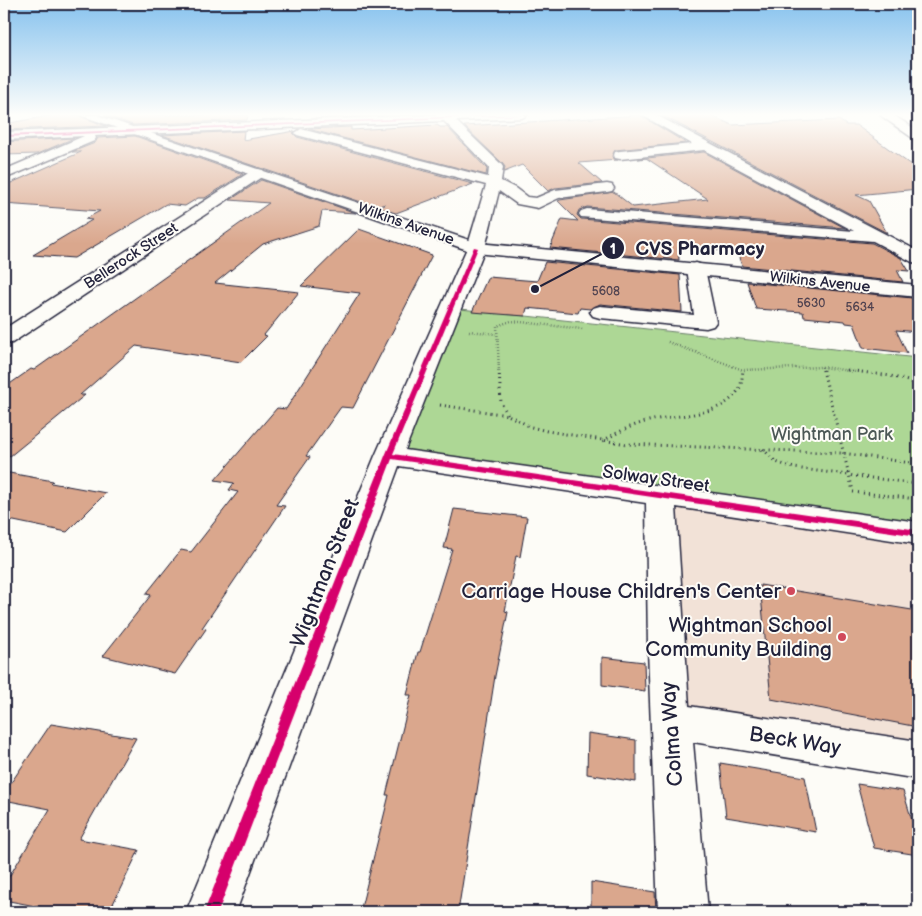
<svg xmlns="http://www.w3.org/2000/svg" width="922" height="916" font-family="'Balsamiq Sans',sans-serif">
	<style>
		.built { fill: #f2e2d7 }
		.green { fill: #add795; stroke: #687c68 }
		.building { fill: #daa78d; stroke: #22223b }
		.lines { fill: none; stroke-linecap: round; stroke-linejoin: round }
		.minor-casing { stroke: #22223b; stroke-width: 3 }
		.major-casing { stroke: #22223b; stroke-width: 3 }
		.path-far1 { stroke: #22223b; stroke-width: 2.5; stroke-dasharray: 0.5 2.5; stroke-linecap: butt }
		.path { stroke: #22223b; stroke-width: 3; stroke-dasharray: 1 4; stroke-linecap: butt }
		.minor { fill: #fdfcf7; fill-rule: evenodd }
		.major { fill: #fdfcf7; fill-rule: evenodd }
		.cycleway-casing { stroke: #fdfcf7; stroke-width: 3 }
		.cycleway { fill: #d6006c; fill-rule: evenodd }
		.poi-dot { fill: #d1495b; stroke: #fdfcf7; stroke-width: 2 }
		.labels { text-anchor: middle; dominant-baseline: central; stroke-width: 4; stroke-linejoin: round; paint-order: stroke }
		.far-number-label { font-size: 12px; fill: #504350 }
		.far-street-label { font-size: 15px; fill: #22223b; stroke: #fdfcf7 }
		.park-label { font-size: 18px; fill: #4c5856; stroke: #fdfcf7 }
		.street-label { font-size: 18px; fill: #22223b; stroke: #fdfcf7 }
		.near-street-label { font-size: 21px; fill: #22223b; stroke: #fdfcf7 }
		.near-poi-label { font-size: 21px; fill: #22223b; stroke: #fdfcf7; text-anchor: end }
		.leader { fill: none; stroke: #22223b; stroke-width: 2 }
		.callout-dot { fill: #22223b; stroke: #fdfcf7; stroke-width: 2 }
		.mark-label { font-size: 15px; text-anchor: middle; font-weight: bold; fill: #fff }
		.callout-label { font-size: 19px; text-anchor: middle; font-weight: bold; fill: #22223b; stroke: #fdfcf7; stroke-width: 4; stroke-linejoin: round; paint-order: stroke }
	</style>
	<rect width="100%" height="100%" fill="#fdfcf7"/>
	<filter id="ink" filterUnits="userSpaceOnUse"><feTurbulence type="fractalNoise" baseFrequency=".02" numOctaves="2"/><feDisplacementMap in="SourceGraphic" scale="10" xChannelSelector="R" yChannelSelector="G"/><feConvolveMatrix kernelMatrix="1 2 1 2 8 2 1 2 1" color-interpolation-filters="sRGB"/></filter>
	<g filter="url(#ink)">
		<!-- built -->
		<polygon class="built" points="661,495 918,533 918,760 671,721"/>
		<!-- green -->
		<polygon class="green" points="451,308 918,358 918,533 389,456"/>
		<!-- building -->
		<g class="building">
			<polygon points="54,115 78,115 106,126 4,130 4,124"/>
			<polygon points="104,115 248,115 247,120 133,125"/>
			<polygon points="640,115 686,143 615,150 612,156 613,159 618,160 579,163 602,183 555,188 548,191 522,165 504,172 505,167 502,163 464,126"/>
			<polygon points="661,115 710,115 732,125 839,120 846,125 856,125 918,170 918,189 856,195 869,201 887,233"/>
			<polygon points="437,125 440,127 447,127 487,169 486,175 308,129 351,127 351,130"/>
			<polygon points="244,131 243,140 295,131 293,133 297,137 473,184 396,213 380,208 385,204 376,207 162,135"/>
			<polygon points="135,136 243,174 205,198 198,198 185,206 166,204 74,258 33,255 92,220 85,219 100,211 4,204 4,186 81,152 72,152 95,143 98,138"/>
			<polygon points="74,138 37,154 4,155 4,142"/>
			<polygon points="704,152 845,228 587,207 579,210 577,215 581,219 872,243 901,258 909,271 897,270 903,282 742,266 737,252 678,247 679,260 550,248 562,219 578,221 558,201 560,200 614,192 633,207 708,199 646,158 638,159"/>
			<polygon points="261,180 356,213 322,211 319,226 263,244 215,283 299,292 264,335 267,336 241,362 136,346 80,395 85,395 4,461 4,388 31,369 34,370 269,203 230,200"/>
			<polygon points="359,229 432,255 353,408 341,407 306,456 310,457 276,505 285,506 202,628 206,629 175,674 103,656 151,595 146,594 181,550 191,552 238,492 229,490 234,483 215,480 277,408 286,409 360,293 301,286"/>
			<polygon points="545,262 680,275 682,312 600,304 590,309 580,308 578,313 527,308 525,316 472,312 488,277 537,281"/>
			<polygon points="747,282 912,298 918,309 918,332 896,330 907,353 863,348 854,324 846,323 845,321 804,317 803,312 756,309"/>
			<polygon points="4,472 53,481 51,483 106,493 67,532 4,519"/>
			<polygon points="454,509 527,517 520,557 516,556 505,611 508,612 495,676 458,912 360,912 389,795 386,795 411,695 407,695 418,652 420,652 452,549 444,548"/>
			<polygon points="760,585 918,611 918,727 771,699"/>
			<polygon points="602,657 644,662 645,691 602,685"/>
			<polygon points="51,724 136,738 79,839 139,850 109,912 67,912 4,900 4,885 50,809 4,800 4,793"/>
			<polygon points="588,733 636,740 636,782 587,774"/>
			<polygon points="720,763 805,777 816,832 726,817"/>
			<polygon points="857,784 903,791 918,840 918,855 874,848"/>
			<polygon points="591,882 655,892 656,912 591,912"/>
		</g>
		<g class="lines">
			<!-- minor casing -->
			<g class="minor-casing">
				<g id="minor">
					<polygon points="430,115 527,115 522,118 456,121 501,164 503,167 501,181 515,188 527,197 536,198 555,190 607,184 612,185 614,188 612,191 607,192 559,198 538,208 517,204 499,191 485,248 405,450 918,522 918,544 676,507 689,706 918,741 918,779 693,742 708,912 658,912 648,649 646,503 399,466 236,912 186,912 375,456 467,248 486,185 297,135 295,133 301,129 488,177 489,168 444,121 95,136 96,138 94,141 4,179 4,170 84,136 4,140 4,132"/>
					<polygon points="642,115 656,115 918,251 918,263 912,262 873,241 581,217 579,214 581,211 587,209 854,231 704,150 620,159 615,158 614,155 615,152 620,151 692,144"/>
					<polygon points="880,115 893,115 918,131 918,140 914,139"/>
					<polygon points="258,169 263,170 265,173 263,176 12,343 4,344 4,329 253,170"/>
					<polygon points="696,263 702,265 705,269 716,322 713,326 706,328 600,318 593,316 590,312 593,308 600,306 694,315 687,269 690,265"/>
				</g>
			</g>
			<!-- major casing -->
			<g class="major-casing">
				<polygon id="major" points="80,115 97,115 478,243 918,285 918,297 476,253"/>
			</g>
			<!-- path-far1 -->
			<g class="path-far1">
				<polyline points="469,331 496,334"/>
				<polyline points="668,342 743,370 822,367 857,372"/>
				<polyline points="822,367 823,372"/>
				<polyline points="499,372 497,326 511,321 583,329"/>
			</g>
			<!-- path -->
			<g class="path">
				<polyline points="499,370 501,403 508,415"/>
				<polyline points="823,370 853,491"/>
				<polyline points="847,370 891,376 918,384"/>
				<polyline points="440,405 508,415 531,427 547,431 627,444 842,453 918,464"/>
				<path d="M603,441C619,431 635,424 653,420C680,414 723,417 739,389C742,384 742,377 743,370"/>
				<polyline points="763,449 776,462 794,468 918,484"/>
				<polyline points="853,492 918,499"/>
			</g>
			<!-- minor -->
			<use href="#minor" class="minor"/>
			<!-- major -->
			<use href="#major" class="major"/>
			<!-- cycleway casing -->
			<g class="cycleway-casing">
				<g id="cycleway">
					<polygon points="490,115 523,115 4,137 4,135"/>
					<polygon points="474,247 478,248 393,454 918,530 918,536 392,459 218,912 204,912 385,456"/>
				</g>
			</g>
			<!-- cycleway -->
			<use href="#cycleway" class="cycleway"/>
		</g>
	</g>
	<!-- sky -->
	<linearGradient id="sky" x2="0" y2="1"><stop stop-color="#86c2ee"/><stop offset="0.47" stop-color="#fefefb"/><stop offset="1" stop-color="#fefefb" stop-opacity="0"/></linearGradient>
	<rect width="922" height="244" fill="url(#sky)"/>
	<!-- markers -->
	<g class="poi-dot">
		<circle cx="791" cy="591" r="5"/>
		<circle cx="842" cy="637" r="5"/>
	</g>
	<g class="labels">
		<!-- far-number labels -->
		<g class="far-number-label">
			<text x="606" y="291">5608</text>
			<text x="811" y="303">5630</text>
			<text x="860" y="307">5634</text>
		</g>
		<!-- far-street labels -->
		<g class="far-street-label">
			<text transform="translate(406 224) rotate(19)">Wilkins Avenue</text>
			<text transform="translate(131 256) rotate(-33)">Bellerock Street</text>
			<text transform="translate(820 282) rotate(6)">Wilkins Avenue</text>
		</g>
		<!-- park labels -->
		<g class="park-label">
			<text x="832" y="434">Wightman Park</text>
		</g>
		<!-- street labels -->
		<g class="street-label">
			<text transform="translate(656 479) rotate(8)">Solway Street</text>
		</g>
		<!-- near-street labels -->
		<g class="near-street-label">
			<text transform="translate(325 573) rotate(-69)">Wightman Street</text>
			<text transform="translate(672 734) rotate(-94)">Colma Way</text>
			<text transform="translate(795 741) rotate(9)">Beck Way</text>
		</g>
		<!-- near-poi labels -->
		<g class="near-poi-label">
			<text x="781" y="591">Carriage House Children's Center</text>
			<text x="832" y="625">Wightman School<tspan x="832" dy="24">Community Building</tspan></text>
		</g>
	</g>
	<!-- callouts -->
	<path class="leader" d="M535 289L613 248"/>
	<g class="callout-dot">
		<circle cx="535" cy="289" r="5"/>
		<circle cx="613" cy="248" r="12"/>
	</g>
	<g class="mark-label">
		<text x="613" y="254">1</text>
	</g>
	<g class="callout-label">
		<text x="700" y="255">CVS Pharmacy</text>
	</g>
	<!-- margin -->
	<rect width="922" height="916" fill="none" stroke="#fdfcf7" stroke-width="20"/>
	<rect x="10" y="10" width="902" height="896" fill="none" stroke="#22223b" stroke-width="2" filter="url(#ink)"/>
</svg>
